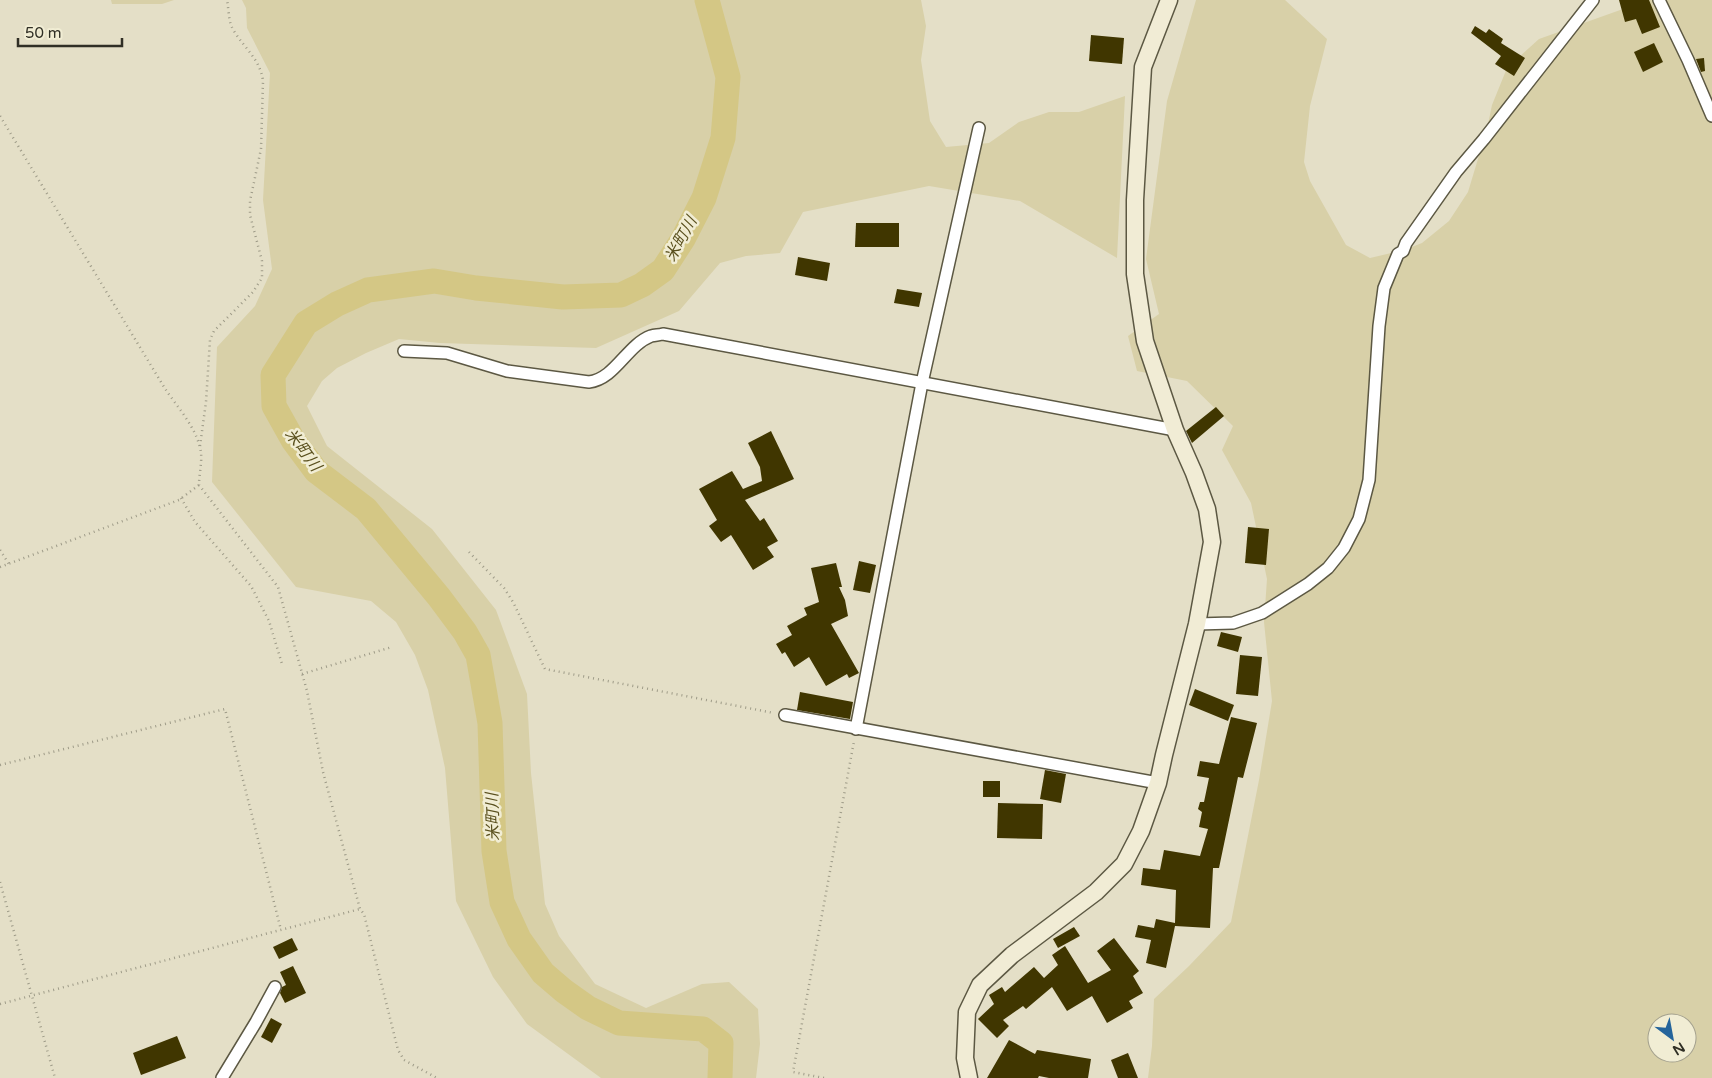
<svg xmlns="http://www.w3.org/2000/svg" width="1712" height="1078" font-family="'Varela Round','Noto Sans JP',sans-serif">
	<style>
		.green { fill: #d8d0a8; fill-rule: evenodd }
		.lines { fill: none; stroke-linecap: round; stroke-linejoin: round }
		.river { stroke: #d4c785; stroke-width: 25 }
		.building { fill: #403600 }
		.street-casing { stroke: #5c5843; stroke-width: 14 }
		.secondary-casing { stroke: #5c5843; stroke-width: 19 }
		.path { stroke: #9e9b88; stroke-width: 2.5; stroke-dasharray: 1 4; stroke-linecap: butt }
		.street { stroke: #fff; stroke-width: 11 }
		.secondary { stroke: #f1ecd5; stroke-width: 16 }
		.labels { text-anchor: middle; dominant-baseline: central; stroke-width: 5; stroke-linejoin: round; paint-order: stroke }
		.water-label { font-size: 16px; font-style: italic; fill: #5a501e; stroke: #f1edd4 }
	</style>
	<rect width="100%" height="100%" fill="#e4dfc7"/>
	<!-- green -->
	<g class="green">
		<polygon points="111,0 174,0 162,4 112,4"/>
		<polygon points="242,0 921,0 926,26 921,60 930,121 946,147 989,143 1019,122 1049,112 1079,112 1125,96 1117,258 1020,201 929,186 803,212 780,253 746,256 720,263 679,311 596,348 440,343 399,339 366,353 337,368 322,381 307,406 327,446 432,529 496,610 527,694 531,773 545,904 559,936 595,984 646,1008 702,984 729,982 758,1009 760,1044 756,1078 601,1078 527,1024 493,977 456,901 445,768 428,690 415,655 396,622 371,601 296,587 212,482 217,347 255,306 272,269 263,200 270,73 247,28 246,8"/>
		<path d="M1196,0H1285L1327,39L1310,106L1304,162L1310,181L1346,245L1370,258L1404,250L1422,243L1449,221L1468,192L1487,129L1492,105L1507,68L1539,39L1623,9L1642,0H1712V1078H1148L1152,1046L1154,999L1189,966L1231,922L1259,780L1272,701L1264,622L1267,579L1251,503L1222,450L1233,426L1187,381L1137,371L1128,336L1159,314L1146,259L1167,101ZM1657,1023H1687V1053H1657Z"/>
	</g>
	<g class="lines">
		<!-- river -->
		<polyline class="river" points="707,0 728,77 723,138 704,198 683,239 663,270 642,285 621,295 563,297 476,288 434,281 368,290 337,304 306,323 273,375 274,406 293,440 316,471 366,509 439,597 465,632 478,655 490,723 494,851 502,902 519,939 543,973 564,991 588,1008 619,1023 703,1029 721,1043 720,1078"/>
	</g>
	<!-- building -->
	<g class="building">
		<polygon points="1619,0 1649,0 1660,27 1642,34 1636,19 1625,22"/>
		<polygon points="1475,26 1486,33 1489,29 1503,39 1501,43 1525,58 1514,76 1495,64 1501,56 1471,33"/>
		<polygon points="1091,35 1124,38 1122,64 1089,61"/>
		<polygon points="1654,43 1663,62 1643,72 1634,52"/>
		<polygon points="1704,58 1705,71 1701,72 1696,59"/>
		<polygon points="856,223 899,223 899,247 855,247"/>
		<polygon points="798,257 830,263 827,281 795,275"/>
		<polygon points="897,289 922,293 919,307 894,303"/>
		<polygon points="1216,407 1224,416 1192,443 1186,431"/>
		<polygon points="771,431 794,479 745,500 760,521 764,518 778,541 767,547 774,557 753,570 731,535 721,542 709,526 717,520 699,489 732,471 743,489 762,481 760,467 748,443"/>
		<polygon points="1248,527 1269,529 1266,565 1245,563"/>
		<polygon points="859,561 876,565 870,593 853,590"/>
		<polygon points="836,563 842,587 839,587 845,600 848,616 831,624 859,673 849,678 847,674 826,686 809,657 794,667 785,652 782,654 776,644 792,635 787,626 807,615 804,608 819,602 811,568"/>
		<polygon points="1221,632 1242,637 1238,652 1217,646"/>
		<polygon points="1240,655 1262,657 1258,696 1236,694"/>
		<polygon points="1195,689 1234,705 1228,721 1189,705"/>
		<polygon points="800,692 853,702 850,719 797,710"/>
		<polygon points="1231,717 1257,723 1243,778 1238,777 1219,868 1213,868 1210,928 1175,926 1166,968 1146,963 1151,940 1135,937 1138,925 1154,928 1156,919 1175,923 1176,890 1141,885 1143,868 1160,870 1164,850 1200,856 1208,829 1199,827 1202,812 1198,809 1200,802 1204,802 1209,778 1197,776 1200,761 1219,764"/>
		<polygon points="1045,770 1066,774 1061,803 1040,799"/>
		<rect x="983" y="781" width="17" height="16"/>
		<polygon points="998,803 1043,804 1042,839 997,838"/>
		<polygon points="1074,927 1080,936 1058,948 1053,939"/>
		<polygon points="292,938 298,950 279,959 273,947"/>
		<polygon points="1114,938 1139,971 1133,976 1143,993 1129,1001 1133,1008 1107,1023 1092,996 1067,1011 1052,987 1026,1009 1023,1006 1003,1020 1009,1026 997,1038 978,1019 994,1004 989,995 1002,987 1005,992 1034,967 1044,978 1058,965 1052,955 1065,946 1088,983 1111,970 1097,951"/>
		<polygon points="293,966 306,993 285,1003 280,993 282,987 286,985 280,972"/>
		<polygon points="271,1018 282,1024 272,1043 261,1037"/>
		<polygon points="177,1036 186,1058 141,1075 133,1053"/>
		<polygon points="1009,1040 1035,1054 1037,1050 1091,1059 1088,1078 1049,1078 1039,1076 1038,1078 987,1078"/>
		<polygon points="1128,1053 1138,1078 1118,1078 1111,1060"/>
	</g>
	<g class="lines">
		<!-- street casing -->
		<g class="street-casing">
			<g id="street">
				<polyline points="1659,0 1688,60 1712,116"/>
				<path d="M404,351L447,353L507,371L589,382C615,379 627,345 651,336C655,335 659,335 663,334L1175,430"/>
				<polyline points="1197,624 1233,623 1262,613 1308,584 1328,568 1344,548 1359,519 1369,480 1379,326 1384,288 1398,254 1403,251 1406,243 1456,172 1484,139 1593,0"/>
				<polyline points="785,715 1158,783"/>
				<polyline points="856,729 922,383 979,128"/>
				<polyline points="222,1078 256,1022 275,987"/>
			</g>
		</g>
		<!-- secondary casing -->
		<g class="secondary-casing">
			<polyline id="secondary" points="969,1078 965,1058 967,1012 980,985 1012,955 1096,892 1124,864 1141,831 1158,783 1164,755 1197,624 1212,542 1207,509 1194,473 1175,430 1145,341 1135,274 1135,200 1143,67 1169,0"/>
		</g>
		<!-- path -->
		<g class="path">
			<path d="M0,116L164,387C177,407 198,429 201,453C202,463 199,475 199,485L278,587L307,691L323,772L360,909L364,914L398,1050L404,1060L437,1078"/>
			<path d="M200,446L206,402L210,340L214,331L253,292L262,278V261L250,215V201L261,149L263,81C260,59 245,49 234,31C228,22 229,10 227,0"/>
			<polyline points="181,498 195,522 251,586 269,621 282,664"/>
			<polyline points="0,550 9,564"/>
			<polyline points="469,552 504,588 513,602 545,669 774,713"/>
			<polyline points="0,567 179,500 199,485"/>
			<polyline points="302,674 392,647"/>
			<polyline points="0,765 225,709 281,930"/>
			<polyline points="0,882 55,1078"/>
			<polyline points="0,1004 360,909"/>
			<polyline points="824,1078 793,1072 854,741"/>
		</g>
		<!-- street -->
		<use href="#street" class="street"/>
		<!-- secondary -->
		<use href="#secondary" class="secondary"/>
	</g>
	<g class="labels">
		<!-- water labels -->
		<g class="water-label">
			<text transform="translate(681 239) rotate(-61)">米町川</text>
			<text transform="translate(303 450) rotate(53)">米町川</text>
			<text transform="translate(493 817) rotate(-92)">米町川</text>
		</g>
	</g>
	<!-- north arrow -->
	<g transform="translate(1672 1038) rotate(148)"><circle r="24" fill="#f1edd4" stroke="#a4a18e"/>
	<path d="M0-4L9 19L0 12L-9 19Z" fill="#25649b"/>
	<text y="-8" font-size="14" font-weight="bold" text-anchor="middle" fill="#302f25">N</text>
	</g>
	<!-- scale -->
	<path d="M18 38v8h104v-8" fill="none" stroke="#302f25" stroke-width="2.5"/>
	<text x="25" y="38" font-size="15" fill="#302f25" stroke="#f1edd4" stroke-width="4" paint-order="stroke">50 m</text>
</svg>
